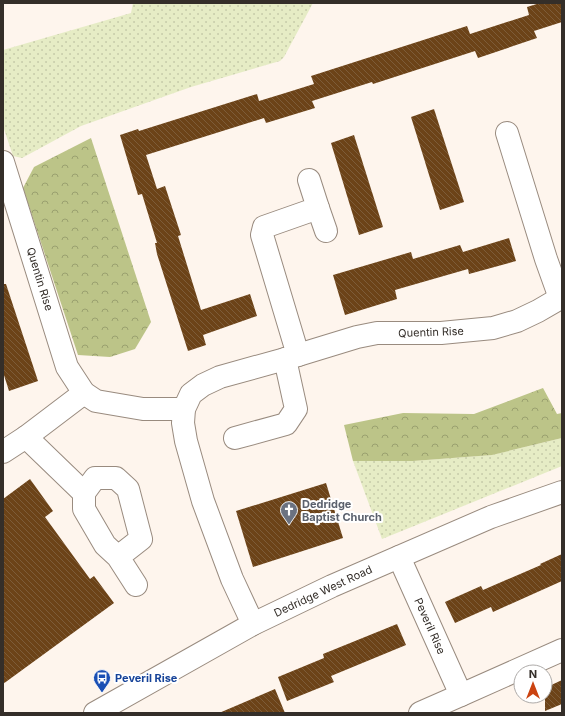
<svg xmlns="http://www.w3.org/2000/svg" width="565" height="716" font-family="Inter,sans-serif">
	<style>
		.grass { fill: url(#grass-dots) }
		.forest { fill: url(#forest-crowns) }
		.building { fill: url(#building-back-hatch) }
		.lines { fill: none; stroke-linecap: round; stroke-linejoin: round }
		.minor-casing { stroke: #998b7f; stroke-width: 24 }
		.minor { stroke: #fff; stroke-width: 22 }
		.labels { text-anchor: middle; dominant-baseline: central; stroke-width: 4; stroke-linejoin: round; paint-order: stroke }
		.street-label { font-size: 11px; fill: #342e29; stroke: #fff }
		.worship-label { font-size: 11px; font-weight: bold; fill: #5b616d; stroke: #fff; text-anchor: start }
		.transit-label { font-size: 11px; font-weight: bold; fill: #164399; stroke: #fff; text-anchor: start }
	</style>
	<defs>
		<pattern id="grass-dots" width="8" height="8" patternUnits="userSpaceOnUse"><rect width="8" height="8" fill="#e6ecc5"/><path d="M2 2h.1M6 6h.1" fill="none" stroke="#c6cba9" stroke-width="1.8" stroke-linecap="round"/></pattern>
		<pattern id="forest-crowns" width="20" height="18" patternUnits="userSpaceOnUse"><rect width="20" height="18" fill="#bcc488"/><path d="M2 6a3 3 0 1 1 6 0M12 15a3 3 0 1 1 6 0" fill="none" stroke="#9aa06f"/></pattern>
		<pattern id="building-back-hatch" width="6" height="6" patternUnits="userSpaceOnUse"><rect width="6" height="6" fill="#6c4318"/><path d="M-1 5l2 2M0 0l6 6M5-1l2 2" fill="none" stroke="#7d5c39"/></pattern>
	</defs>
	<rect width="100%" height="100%" fill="#fef5ed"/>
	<!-- grass -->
	<g class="grass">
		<polygon points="133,3 313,3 284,57 280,61 191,87 81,126 22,158 13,156 3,126 3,50 131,13"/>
		<polygon points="562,438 562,466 382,539 353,461 413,461 491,455"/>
	</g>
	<!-- forest -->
	<g class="forest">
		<polygon points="91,138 151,322 135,349 110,357 78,355 23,188 34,167"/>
		<polygon points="543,388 557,414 562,413 562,438 492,455 413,461 353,461 344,425 403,413 474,414"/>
	</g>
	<!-- building -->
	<g class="building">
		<polygon points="540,3 562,3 562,22 534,31 537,38 478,58 475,51 373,84 372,82 312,101 315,108 266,123 264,118 146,155 157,189 165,186 181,235 178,236 201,310 250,294 257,316 203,335 206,345 188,351 157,254 155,243 157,243 142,194 138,195 120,135 138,129 139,131 257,94 259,101 282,94 314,84 311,76 467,26 470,34 529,15 527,7"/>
		<polygon points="434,109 464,202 440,210 411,117"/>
		<polygon points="354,135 383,227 359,235 331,143"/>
		<polygon points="509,238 516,261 469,274 468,269 395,290 397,299 345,315 333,275 411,252 413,259 460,245 463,252"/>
		<polygon points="3,284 6,284 38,381 9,391 3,372"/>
		<polygon points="30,479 53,511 45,517 90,579 94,576 114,603 3,684 3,499"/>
		<polygon points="326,483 343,538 253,567 236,511"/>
		<polygon points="562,554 562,581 493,612 491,607 455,623 445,602 481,586 483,590 541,565 540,564"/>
		<polygon points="397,624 406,645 331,676 334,682 287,701 278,677 324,658 323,654"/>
		<polygon points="562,680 562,704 545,711 545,688"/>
		<polygon points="275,689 285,713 219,713"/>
	</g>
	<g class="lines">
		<!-- minor casing -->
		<g class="minor-casing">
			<g id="minor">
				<polyline points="507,133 546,259 560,298"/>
				<polyline points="3,162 67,367 84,393 96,401 143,409 184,409"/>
				<polyline points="318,208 326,231"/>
				<polyline points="298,355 262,235 264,227 318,208 309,180"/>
				<polyline points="26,437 84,493"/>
				<polyline points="235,438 286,424 296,409 285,359"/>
				<polyline points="3,452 26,437 84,393"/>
				<polyline points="118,557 141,539 128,489 116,478 95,478 84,493 84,509 105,545 118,557 136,585"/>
				<polyline points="399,557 461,695 562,650"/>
				<polyline points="253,624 232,579 203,501 186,441 183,423 184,409 191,394 203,385 220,377 285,359 357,337 377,333 441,333 493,328 517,321 538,311 562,297"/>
				<polyline points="95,713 253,624 332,586 491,517 562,492"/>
				<polyline points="420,713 461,695"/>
			</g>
		</g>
		<!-- minor -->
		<use href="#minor" class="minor"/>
	</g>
	<!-- icons -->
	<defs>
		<g id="church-pin" transform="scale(0.9)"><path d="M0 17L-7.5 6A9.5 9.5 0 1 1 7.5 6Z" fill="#6b7280" stroke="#fff"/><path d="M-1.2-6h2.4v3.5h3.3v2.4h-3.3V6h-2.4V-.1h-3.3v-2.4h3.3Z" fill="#fff"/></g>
		<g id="bus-pin" transform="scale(0.9)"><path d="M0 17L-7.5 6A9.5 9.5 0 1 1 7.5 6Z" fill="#1a4fb4" stroke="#fff"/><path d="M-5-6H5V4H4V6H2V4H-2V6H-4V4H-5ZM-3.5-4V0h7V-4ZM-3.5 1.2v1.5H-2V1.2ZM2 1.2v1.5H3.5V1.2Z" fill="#fff"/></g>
	</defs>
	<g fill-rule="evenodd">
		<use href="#church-pin" x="289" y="510"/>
		<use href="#bus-pin" x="102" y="678"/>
	</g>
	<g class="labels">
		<!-- street labels -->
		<g class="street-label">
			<text transform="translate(40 279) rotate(73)">Quentin Rise</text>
			<text transform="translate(431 332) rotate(-2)">Quentin Rise</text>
			<text transform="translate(323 591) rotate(-25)">Dedridge West Road</text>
			<text transform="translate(430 626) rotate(66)">Peveril Rise</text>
		</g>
		<!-- worship labels -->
		<g class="worship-label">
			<text x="302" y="504">Dedridge<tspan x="302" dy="13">Baptist Church</tspan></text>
		</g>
		<!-- transit labels -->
		<g class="transit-label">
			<text x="115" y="678">Peveril Rise</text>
		</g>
	</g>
	<!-- border -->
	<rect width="565" height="716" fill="none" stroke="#342e29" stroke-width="8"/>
	<!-- north arrow -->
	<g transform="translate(533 684)"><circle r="19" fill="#ffffff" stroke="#aeaba9"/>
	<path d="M0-3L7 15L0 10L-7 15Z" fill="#cb4311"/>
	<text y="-6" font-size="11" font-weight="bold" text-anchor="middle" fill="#342e29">N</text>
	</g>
</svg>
